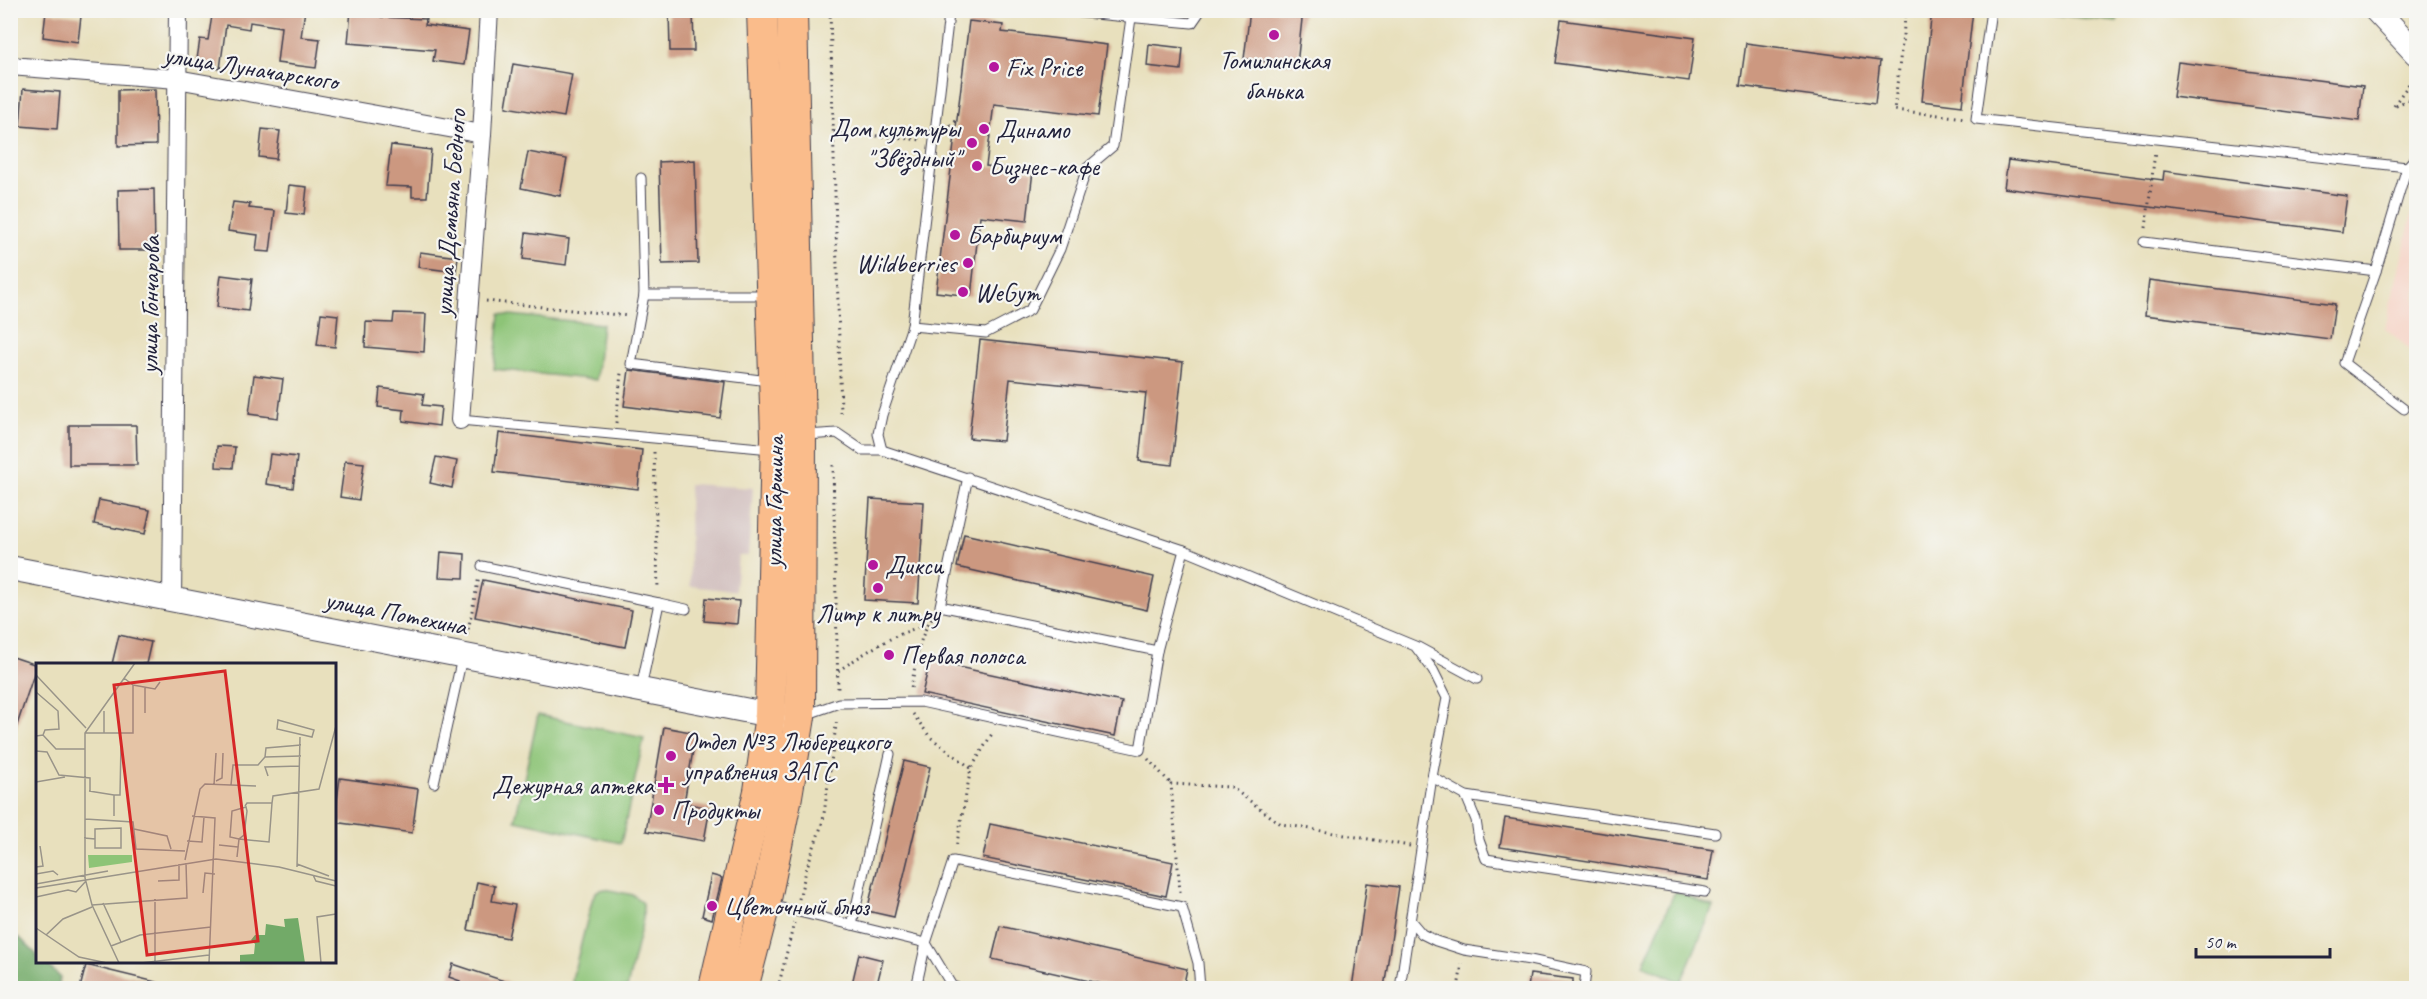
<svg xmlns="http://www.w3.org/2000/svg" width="2427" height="999" font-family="Caveat,sans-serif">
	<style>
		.built { fill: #f6d2c4 }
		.industrial { fill: #d1bfbe }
		.green { fill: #8dc477; stroke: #587359; stroke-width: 1.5 }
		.forest { fill: #72aa68; stroke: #4a6652; stroke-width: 1.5 }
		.building { fill: #cc9880 }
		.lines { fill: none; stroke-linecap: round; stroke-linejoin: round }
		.service-casing { stroke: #403e4e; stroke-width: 11 }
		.minor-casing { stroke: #403e4e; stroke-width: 20 }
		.tertiary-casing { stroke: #403e4e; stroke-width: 26 }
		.primary-casing { stroke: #403e4e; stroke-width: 32 }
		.path { stroke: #403e4e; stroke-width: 3; stroke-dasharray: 1.5 4.5; stroke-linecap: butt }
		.service { stroke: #fff; stroke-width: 9 }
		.minor { stroke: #fff; stroke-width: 18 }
		.tertiary { stroke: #fff; stroke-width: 24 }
		.primary { stroke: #fabc8b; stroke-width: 30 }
		.poi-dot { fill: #b5179e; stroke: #f6f6f2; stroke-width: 2 }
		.labels { text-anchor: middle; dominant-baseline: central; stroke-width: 4.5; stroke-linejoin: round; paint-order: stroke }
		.poi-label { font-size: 26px; fill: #22223b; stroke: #f6f6f2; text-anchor: start }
		.street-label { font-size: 26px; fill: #22223b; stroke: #f6f6f2 }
		.inset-road { fill: none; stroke: #999489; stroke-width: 1.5 }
		.view { fill: #d62828; fill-opacity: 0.15; stroke: #d62828; stroke-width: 3 }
		.inset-edge { fill: none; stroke: #22223b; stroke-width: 3 }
	</style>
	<rect width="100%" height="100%" fill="#f6f6f2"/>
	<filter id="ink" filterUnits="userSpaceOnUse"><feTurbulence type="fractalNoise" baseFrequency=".0167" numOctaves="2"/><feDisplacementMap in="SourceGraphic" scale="12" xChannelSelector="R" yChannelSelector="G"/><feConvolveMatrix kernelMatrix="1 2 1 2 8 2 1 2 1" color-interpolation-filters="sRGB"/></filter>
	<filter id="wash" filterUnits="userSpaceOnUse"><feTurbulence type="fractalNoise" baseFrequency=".008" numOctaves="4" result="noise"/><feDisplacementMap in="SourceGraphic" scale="24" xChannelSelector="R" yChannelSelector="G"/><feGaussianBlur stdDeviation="1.35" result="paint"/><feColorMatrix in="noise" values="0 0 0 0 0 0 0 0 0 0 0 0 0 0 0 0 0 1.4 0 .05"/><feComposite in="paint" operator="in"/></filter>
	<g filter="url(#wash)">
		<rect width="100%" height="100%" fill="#e8e0bd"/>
		<!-- built -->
		<polygon class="built" points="2416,196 2416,355 2385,328"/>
		<!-- industrial -->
		<polygon class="industrial" points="689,484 753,488 748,556 738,556 735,591 690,586"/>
		<!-- green -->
		<g class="green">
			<polygon points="2048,11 2048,10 2119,11 2117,22 2048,14"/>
			<polygon points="500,314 602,324 596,380 494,369"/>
			<polygon points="538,715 644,738 621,843 515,820"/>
			<polygon points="605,889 633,895 643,903 643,919 627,988 574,988 572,979 593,897 597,891"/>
			<polygon points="1675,891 1713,907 1681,982 1643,965"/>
		</g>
		<!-- forest -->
		<polygon class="forest" points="19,937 37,955 38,962 44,962 60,977 58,988 11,988 11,945"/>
		<g id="blocks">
			<!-- building -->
			<g class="building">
				<polygon points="213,10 305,10 301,37 320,39 316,68 277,63 281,27 250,22 249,29 226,25 220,69 196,66 200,39 208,40"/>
				<polygon points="351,10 382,10 381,17 426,19 425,25 469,31 464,65 433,61 435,50 348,43"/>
				<polygon points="669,10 693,10 694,51 670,51"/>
				<polygon points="1250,10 1303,10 1297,65 1244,59"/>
				<polygon points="1932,10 1973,10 1962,106 1922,101"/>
				<polygon points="46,12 81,16 78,42 43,37"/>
				<polygon points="1561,20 1695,38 1689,81 1555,63"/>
				<polygon points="969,21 1003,25 1002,32 1107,45 1098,116 994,104 986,166 1033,171 1027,221 980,216 971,296 936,292"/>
				<polygon points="1746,43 1880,61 1875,104 1740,86"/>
				<polygon points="1149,44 1183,48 1181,70 1147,66"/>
				<polygon points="2178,62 2363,86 2359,121 2173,97"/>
				<polygon points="513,64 572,74 564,117 506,107"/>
				<polygon points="23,89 60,92 57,129 20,126"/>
				<polygon points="155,89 156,145 118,146 118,90"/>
				<polygon points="262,129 280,131 276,159 259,157"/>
				<polygon points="391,145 431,150 427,197 412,197 412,187 386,186"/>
				<polygon points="528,152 567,159 560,196 521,188"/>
				<polygon points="695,160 698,263 662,264 659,162"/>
				<polygon points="2008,160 2163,180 2164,171 2347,196 2342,232 2004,188"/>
				<polygon points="289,185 307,187 304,215 286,213"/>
				<polygon points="154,189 155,250 119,250 118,190"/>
				<polygon points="233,202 250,204 249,208 275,211 270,252 256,251 258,235 228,231"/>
				<polygon points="526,233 569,239 566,265 523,259"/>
				<polygon points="420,252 458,257 456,272 418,267"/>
				<polygon points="221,275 252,279 248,311 217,307"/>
				<polygon points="2149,280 2335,304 2330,339 2145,315"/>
				<polygon points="321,313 338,315 335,347 317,345"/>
				<polygon points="394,313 426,314 424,352 365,347 366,322 393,323"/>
				<polygon points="980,340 1183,362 1172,465 1139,461 1146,393 1010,379 1003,441 969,438"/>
				<polygon points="629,370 725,382 720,418 624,406"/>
				<polygon points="254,375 283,379 278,418 249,414"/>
				<polygon points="380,388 424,394 422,405 441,407 439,426 403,421 404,410 378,407"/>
				<polygon points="69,425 136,425 137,465 69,465"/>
				<polygon points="499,433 642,450 638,489 494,472"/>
				<polygon points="217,446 235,447 233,468 216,467"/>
				<polygon points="270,454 297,457 293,488 266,484"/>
				<polygon points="436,457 457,461 452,488 430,483"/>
				<polygon points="345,461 364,463 359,500 340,497"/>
				<polygon points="870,499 924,502 918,603 864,600"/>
				<polygon points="99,500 150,510 145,534 94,524"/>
				<polygon points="964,534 1154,577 1147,610 957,567"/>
				<polygon points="441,552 465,554 464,578 439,577"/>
				<polygon points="483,580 632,610 625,647 475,617"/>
				<polygon points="706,598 739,601 737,624 704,621"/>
				<polygon points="119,635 151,642 146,664 112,664"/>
				<polygon points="10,656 37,665 13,737 10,737"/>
				<polygon points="930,661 1122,702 1115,736 922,694"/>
				<polygon points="664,727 696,733 684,803 710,808 704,841 646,831"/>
				<polygon points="904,761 930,767 894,917 867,911"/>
				<polygon points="340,778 418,789 412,833 334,822"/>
				<polygon points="1505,818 1713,850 1708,880 1500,847"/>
				<polygon points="990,824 1173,862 1166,896 983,858"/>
				<polygon points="711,875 722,878 712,919 702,916"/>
				<polygon points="477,882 495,886 492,901 515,905 508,938 468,930"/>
				<polygon points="1367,883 1399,887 1384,988 1352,988"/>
				<polygon points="1000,926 1187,969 1183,988 1120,988 992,959"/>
				<polygon points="859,954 883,960 876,988 851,988"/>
				<polygon points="453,964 519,986 518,988 457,988 460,981 449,977"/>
				<polygon points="86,965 160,983 159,988 80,988"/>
				<polygon points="1530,974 1573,979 1573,988 1528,988"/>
			</g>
		</g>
	</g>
	<g filter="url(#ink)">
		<use href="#blocks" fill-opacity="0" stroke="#403e4e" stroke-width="1.5"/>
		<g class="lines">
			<!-- service casing -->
			<g class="service-casing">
				<g id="service">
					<polyline points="1051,10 1192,23 1201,10"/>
					<polyline points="1991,10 1976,119 2407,167"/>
					<polyline points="641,178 644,295 631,364 769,381"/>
					<polyline points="2144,242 2376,271"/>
					<polyline points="644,295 768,295"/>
					<polyline points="912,326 986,333 1030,310 1060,249 1087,168 1113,146 1131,18"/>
					<polyline points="2404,409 2344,363 2376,271 2407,167 2416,157"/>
					<polyline points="460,420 771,449"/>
					<polyline points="806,435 837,433 862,450 882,450 1184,550 1415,646 1433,670 1447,698 1432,777 1400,988"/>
					<polyline points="882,450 878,434 882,415 912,326 949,14 958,10"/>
					<polyline points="968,477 940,606 1157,651"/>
					<polyline points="482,566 659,603 641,688"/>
					<polyline points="659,603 686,609"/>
					<polyline points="1418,647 1477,679"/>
					<polyline points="805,715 839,703 921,702 1140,750 1157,651 1184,550"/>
					<polyline points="1432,777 1466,796 1715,833"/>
					<polyline points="434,783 462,658"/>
					<polyline points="1466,796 1476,820 1479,840 1486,859 1705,892"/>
					<polyline points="770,905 926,943 952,986 960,988"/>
					<polyline points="1410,920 1422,934 1436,941 1464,950 1530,960 1586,972 1584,988"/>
					<polyline points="852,925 890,754"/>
					<polyline points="916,988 926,943 953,861 1182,907 1198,963 1200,988"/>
				</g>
			</g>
			<!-- minor casing -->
			<g class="minor-casing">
				<g id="minor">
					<polyline points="10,66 177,79 482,134"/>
					<polyline points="460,420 482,134 489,10"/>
					<polyline points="172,600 178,10"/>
				</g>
			</g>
			<!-- tertiary casing -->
			<g class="tertiary-casing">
				<g id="tertiary">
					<polyline points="2376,10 2416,53"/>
					<polyline points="10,568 770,715 786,716"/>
				</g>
			</g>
			<!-- primary casing -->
			<g class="primary-casing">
				<g id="primary">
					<polyline points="714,988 759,791 770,715 776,436 762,10"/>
					<polyline points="743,988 765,904 787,796 800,717 801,436 792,10"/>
				</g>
			</g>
			<!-- path -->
			<g class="path">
				<polyline points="830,10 841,413"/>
				<polyline points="1906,10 1894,110 1965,118"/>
				<polyline points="2394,105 2416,74"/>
				<polyline points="2396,105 2416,97"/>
				<polyline points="950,126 957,120"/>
				<polyline points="834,132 922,140"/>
				<polyline points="2146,228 2155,152"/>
				<polyline points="486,301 629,316"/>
				<polyline points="616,423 621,373"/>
				<polyline points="654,452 658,589"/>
				<polyline points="833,465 838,691"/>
				<polyline points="467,635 479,577"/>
				<path d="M838,671C866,652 893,634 926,625"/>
				<path d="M911,688C916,663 918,636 934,615"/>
				<polyline points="913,714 930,737 971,768 956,848"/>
				<polyline points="1148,759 1171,784"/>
				<polyline points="972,767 993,732"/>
				<polyline points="1180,892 1171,784 1231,787 1281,824 1410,846"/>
				<polyline points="799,899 807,867 823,821 837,718"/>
				<polyline points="778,988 794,923"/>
				<polyline points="1458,988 1462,964"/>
			</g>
			<!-- service -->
			<use href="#service" class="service"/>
			<!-- minor -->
			<use href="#minor" class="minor"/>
			<!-- tertiary -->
			<use href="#tertiary" class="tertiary"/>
			<!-- primary -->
			<use href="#primary" class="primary"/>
		</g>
	</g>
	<!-- markers -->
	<g class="poi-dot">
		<circle cx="1274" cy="35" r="6"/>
		<circle cx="994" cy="67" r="6"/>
		<circle cx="984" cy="129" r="6"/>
		<circle cx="972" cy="143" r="6"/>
		<circle cx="977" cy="166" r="6"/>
		<circle cx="955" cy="235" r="6"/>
		<circle cx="968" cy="263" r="6"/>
		<circle cx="963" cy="292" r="6"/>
		<circle cx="873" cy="565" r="6"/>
		<circle cx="878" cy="588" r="6"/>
		<circle cx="889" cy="655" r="6"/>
		<circle cx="671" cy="756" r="6"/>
		<path d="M663 776h6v6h6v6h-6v6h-6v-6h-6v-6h6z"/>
		<circle cx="659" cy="810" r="6"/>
		<circle cx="712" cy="906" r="6"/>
	</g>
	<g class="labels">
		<!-- poi labels -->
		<g class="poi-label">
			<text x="1274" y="60" text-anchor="middle">Томилинская<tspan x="1274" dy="30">банька</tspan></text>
			<text x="1006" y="67">Fix Price</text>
			<text x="960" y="128" text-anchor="end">Дом культуры<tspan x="960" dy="30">"Звёздный"</tspan></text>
			<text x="996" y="129">Динамо</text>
			<text x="989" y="166">Бизнес-кафе</text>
			<text x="967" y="235">Барбириум</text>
			<text x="956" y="263" text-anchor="end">Wildberries</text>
			<text x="975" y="292">WeGym</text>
			<text x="885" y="565">Дикси</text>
			<text x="878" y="613" text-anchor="middle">Литр к литру</text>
			<text x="901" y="655">Первая полоса</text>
			<text x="683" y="741">Отдел №3 Люберецкого<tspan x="683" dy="30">управления ЗАГС</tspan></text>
			<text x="654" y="785" text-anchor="end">Дежурная аптека</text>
			<text x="671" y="810">Продукты</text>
			<text x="724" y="906">Цветочный блюз</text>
		</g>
		<!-- street labels -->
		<g class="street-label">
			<text transform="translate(251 68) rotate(9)">улица Луначарского</text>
			<text transform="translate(450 213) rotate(-86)">улица Демьяна Бедного</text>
			<text transform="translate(150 305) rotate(-89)">улица Гончарова</text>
			<text transform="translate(774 502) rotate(-89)">улица Гаршина</text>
			<text transform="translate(396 613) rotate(11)">улица Потехина</text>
		</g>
	</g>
	<!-- overview -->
	<g transform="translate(36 663)">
		<rect width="300" height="300" fill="#e8e0bd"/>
		<path d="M52,192H96V199L53,205Z" fill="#8dc477"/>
		<path d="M262,255L269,300H204V292L218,291L219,281L215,277L219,272H229L230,261L249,264L248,256Z" fill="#72aa68"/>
		<path class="inset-road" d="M0,12L50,65M88,15L97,22L119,26L124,19M0,29L22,48L23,66L9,67L7,72M68,48V70M109,50V24M242,57L278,67L276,74L241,66ZM49,70H97V22M0,73L7,72L20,86H49M0,88L11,89L23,112L54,115V128M229,94L265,93M232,113L229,104L264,103M180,118L186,115L187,90M0,119L29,114M178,122L180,90M195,122L197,102H222L229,94L230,85L265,82M53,128L78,132M78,132H84L85,80M209,143L211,140H236L237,133L283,126L300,63M78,153V132M156,153L179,155L173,300M49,156L97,159L100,186L149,188M98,166L131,173L135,186M48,175L59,176V185H85V165L59,166V176M151,178L166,179L168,154M183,182L202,184M201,194L203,176L208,172L211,148L210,144L196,148L194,174L203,176L233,179L236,140M149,197L164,126L169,121L220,123M261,201L293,213M0,204L7,203L4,183M261,204L264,74M0,211L17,208L22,212M277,212L280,218L300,223M122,218L143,217V201M0,221L72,208M0,225L180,196L243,204L300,218M167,230L169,210L179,211M0,234L32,227L40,229L50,218M67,240L85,279M56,242L151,235L150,200M0,265L43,294L71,300M10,272L27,256L56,244M75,283L104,272L175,264M119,298V236M83,300L56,242L49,215V70L99,0M105,300L173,292M285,300L281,254L300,251"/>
		<path class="view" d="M189,8L222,278L111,292L78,22Z"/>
		<rect width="300" height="300" class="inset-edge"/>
	</g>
	<!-- margin -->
	<rect width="2427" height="999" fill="none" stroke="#f6f6f2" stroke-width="36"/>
	<!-- scale -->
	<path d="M2196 948v9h134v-9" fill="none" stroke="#22223b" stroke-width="3"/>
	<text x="2205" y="948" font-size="18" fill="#22223b" stroke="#f6f6f2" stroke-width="4.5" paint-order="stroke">50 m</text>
</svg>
